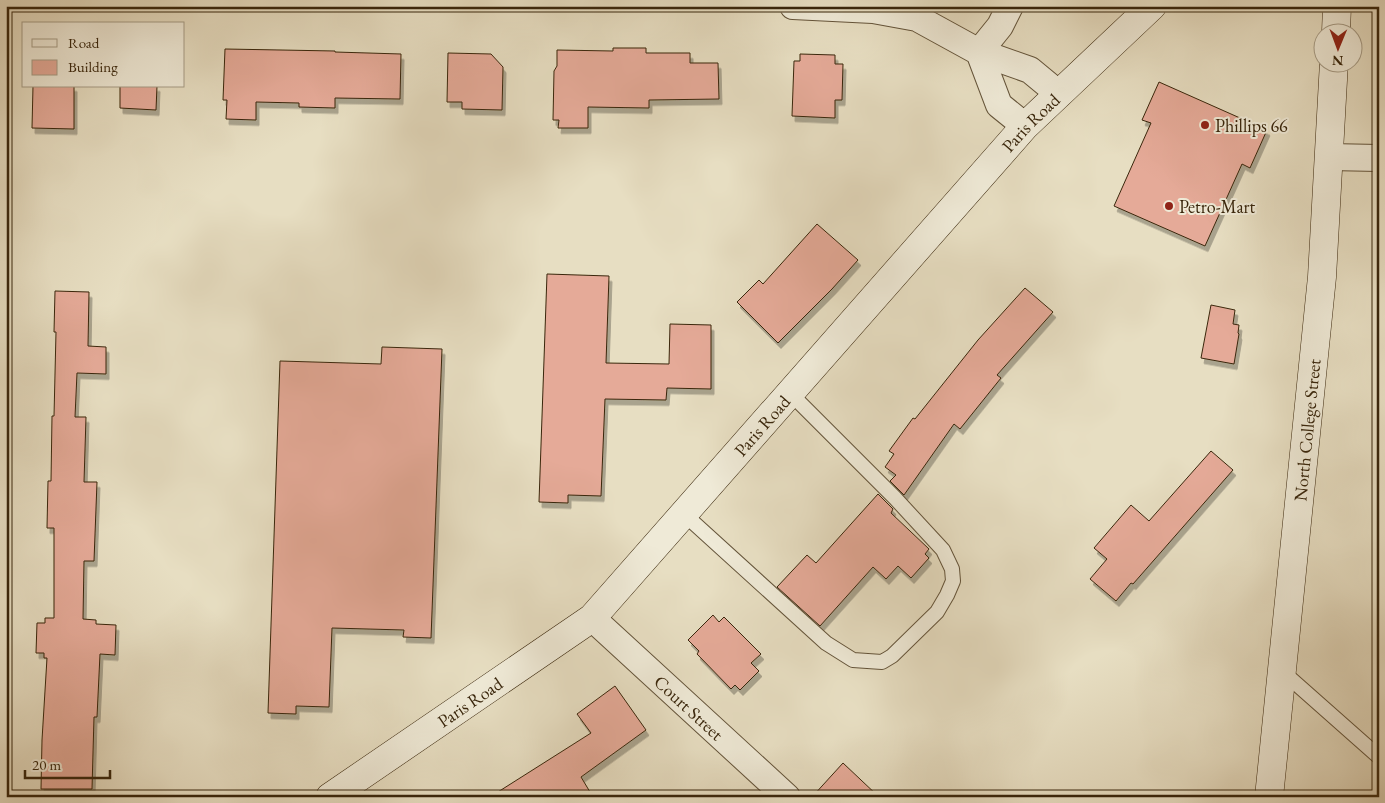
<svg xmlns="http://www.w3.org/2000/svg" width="1385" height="803" font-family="'EB Garamond',serif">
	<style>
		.building { fill: #e5aa98; stroke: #39260c; filter: url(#shadow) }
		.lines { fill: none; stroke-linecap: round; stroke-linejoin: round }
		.lane-casing { stroke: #64543a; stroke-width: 16 }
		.street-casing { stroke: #64543a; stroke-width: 28 }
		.secondary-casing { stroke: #39260c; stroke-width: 29 }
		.lane { stroke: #efead7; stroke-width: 14 }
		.street { stroke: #efead7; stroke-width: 26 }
		.secondary { stroke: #efead7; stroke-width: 28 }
		.poi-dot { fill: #8f2418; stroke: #efead7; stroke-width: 2 }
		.labels { text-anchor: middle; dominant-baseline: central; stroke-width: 4; stroke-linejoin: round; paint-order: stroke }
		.street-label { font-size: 18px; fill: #39260c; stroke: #efead7 }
		.poi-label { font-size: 18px; fill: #39260c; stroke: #efead7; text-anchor: start }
	</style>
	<defs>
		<filter id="shadow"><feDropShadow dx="3" dy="5.5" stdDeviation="0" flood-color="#0004"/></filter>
	</defs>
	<rect width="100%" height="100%" fill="#e7dec2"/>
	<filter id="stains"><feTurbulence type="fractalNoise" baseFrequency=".004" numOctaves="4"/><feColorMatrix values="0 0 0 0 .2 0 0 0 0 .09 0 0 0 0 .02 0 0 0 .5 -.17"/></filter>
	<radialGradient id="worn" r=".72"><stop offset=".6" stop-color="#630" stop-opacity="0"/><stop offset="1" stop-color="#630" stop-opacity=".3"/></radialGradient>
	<!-- building -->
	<g class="building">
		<polygon points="613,48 646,48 646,53 690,53 690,63 718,63 719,99 649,100 649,108 588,107 588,128 558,128 559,120 553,120 554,71 557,66 557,50 613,51"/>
		<polygon points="225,49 335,51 335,52 401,54 400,99 335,98 335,108 299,107 299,103 256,102 256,120 226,119 227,100 223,100"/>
		<polygon points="448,53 491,54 503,67 502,110 462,109 462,102 447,102"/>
		<polygon points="800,54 835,55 835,64 843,64 842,100 835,100 835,118 792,116 794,61 800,61"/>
		<polygon points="1159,82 1267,130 1250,168 1242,164 1205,246 1114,206 1151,123 1142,120"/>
		<polygon points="33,86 74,86 74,129 32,128"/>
		<polygon points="120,86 157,86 156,110 120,108"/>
		<polygon points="817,224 858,260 832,289 778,343 737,302 759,280 763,284"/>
		<polygon points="547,274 609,276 606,363 669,364 670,324 711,325 711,389 667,388 666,400 605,399 601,496 568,495 568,503 539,502"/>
		<polygon points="1025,288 1053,312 997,375 1001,378 960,429 954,424 904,495 890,481 896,475 885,467 894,454 889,451 913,418 915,419 978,340"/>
		<polygon points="55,291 89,292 88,346 106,347 106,374 77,373 75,417 86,417 84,482 97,482 94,561 84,561 83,619 96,620 96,624 116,625 115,655 100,654 97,717 94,717 92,789 41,789 42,740 47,658 44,658 44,653 36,653 37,623 45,623 45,618 54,618 54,528 47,528 48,481 51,481 52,416 54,416 56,332 54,332"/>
		<polygon points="1211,305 1235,310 1233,324 1239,325 1238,333 1239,334 1234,364 1201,358"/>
		<polygon points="382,347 442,349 431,638 403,637 404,630 332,628 329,707 296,706 296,714 268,713 280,361 381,364"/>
		<polygon points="1211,451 1233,470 1133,584 1131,583 1116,601 1090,579 1107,559 1094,548 1131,505 1149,521"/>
		<polygon points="878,494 893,509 891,513 929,549 925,554 929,558 911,578 898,566 886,579 873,567 820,626 777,587 807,555 816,563"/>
		<polygon points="713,615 719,622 724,617 761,654 751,663 759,671 740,690 735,685 731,689 697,654 699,651 688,640"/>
		<polygon points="615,686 646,730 581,777 593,797 490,797 591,733 577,714"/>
		<polygon points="843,763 879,797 812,797"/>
	</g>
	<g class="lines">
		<!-- lane casing -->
		<g class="lane-casing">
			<g id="lane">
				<polyline points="684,514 826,643 853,660 882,662 892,656 937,612 947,595 953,581 952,569 943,550 895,498 790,393"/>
				<polyline points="1283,672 1379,757"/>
			</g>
		</g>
		<!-- street casing -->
		<g class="street-casing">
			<g id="street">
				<polyline points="793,6 873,10 917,18 979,52 999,105 1025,126"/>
				<polyline points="1010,6 1000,26 979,52 1030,70 1059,94"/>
				<polyline points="1329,157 1379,158"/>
				<path id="s1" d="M592,618L787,797"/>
			</g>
		</g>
		<!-- secondary casing -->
		<g class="secondary-casing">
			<g id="secondary">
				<polyline points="1336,32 1337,6"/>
				<path id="s2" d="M330,797L592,618L1025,126L1152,6"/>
				<path id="s3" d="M1269,797L1322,277L1334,62"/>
			</g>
		</g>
		<!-- lane -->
		<use href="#lane" class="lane"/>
		<!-- street -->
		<use href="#street" class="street"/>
		<!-- secondary -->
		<use href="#secondary" class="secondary"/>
	</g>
	<!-- markers -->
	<g class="poi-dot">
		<circle cx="1205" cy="125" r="5"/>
		<circle cx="1169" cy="206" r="5"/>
	</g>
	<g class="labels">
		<!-- street labels -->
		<g class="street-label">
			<text stroke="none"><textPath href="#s2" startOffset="979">Paris Road</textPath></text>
			<text stroke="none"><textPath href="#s2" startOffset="574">Paris Road</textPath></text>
			<text stroke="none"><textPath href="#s3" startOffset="369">North College Street</textPath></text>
			<text stroke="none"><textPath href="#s2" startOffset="169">Paris Road</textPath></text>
			<text stroke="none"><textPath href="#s1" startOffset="132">Court Street</textPath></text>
		</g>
		<!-- poi labels -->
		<g class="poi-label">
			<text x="1215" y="125">Phillips 66</text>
			<text x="1179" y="206">Petro-Mart</text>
		</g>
	</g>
	<!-- margin -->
	<rect width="1385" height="803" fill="none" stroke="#e7dec2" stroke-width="25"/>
	<rect x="8" y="8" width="1370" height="788" fill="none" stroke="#39260c" stroke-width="2.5"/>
	<rect x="12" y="12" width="1360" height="778" fill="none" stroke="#39260c"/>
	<!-- legend -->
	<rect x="22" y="22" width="162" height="65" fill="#efead7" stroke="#a69c86"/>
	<rect x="32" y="39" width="25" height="8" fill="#efead7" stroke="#a69c86"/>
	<text x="68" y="48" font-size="15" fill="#39260c">Road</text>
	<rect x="32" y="60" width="25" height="15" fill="#e5aa98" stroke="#a69c86"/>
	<text x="68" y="72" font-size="15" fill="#39260c">Building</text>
	<!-- north arrow -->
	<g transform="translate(1338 48) rotate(181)"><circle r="24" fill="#efead7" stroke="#a69c86"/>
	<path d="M0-4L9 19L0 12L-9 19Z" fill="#8f2418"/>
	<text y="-8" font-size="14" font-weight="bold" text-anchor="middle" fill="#39260c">N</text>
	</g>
	<!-- scale -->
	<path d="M25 770v8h85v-8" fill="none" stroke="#39260c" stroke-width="2.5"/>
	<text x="32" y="770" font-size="15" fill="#39260c" stroke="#efead7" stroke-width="4" paint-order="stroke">20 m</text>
	<rect width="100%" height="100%" filter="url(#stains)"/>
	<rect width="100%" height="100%" fill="url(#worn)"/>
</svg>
